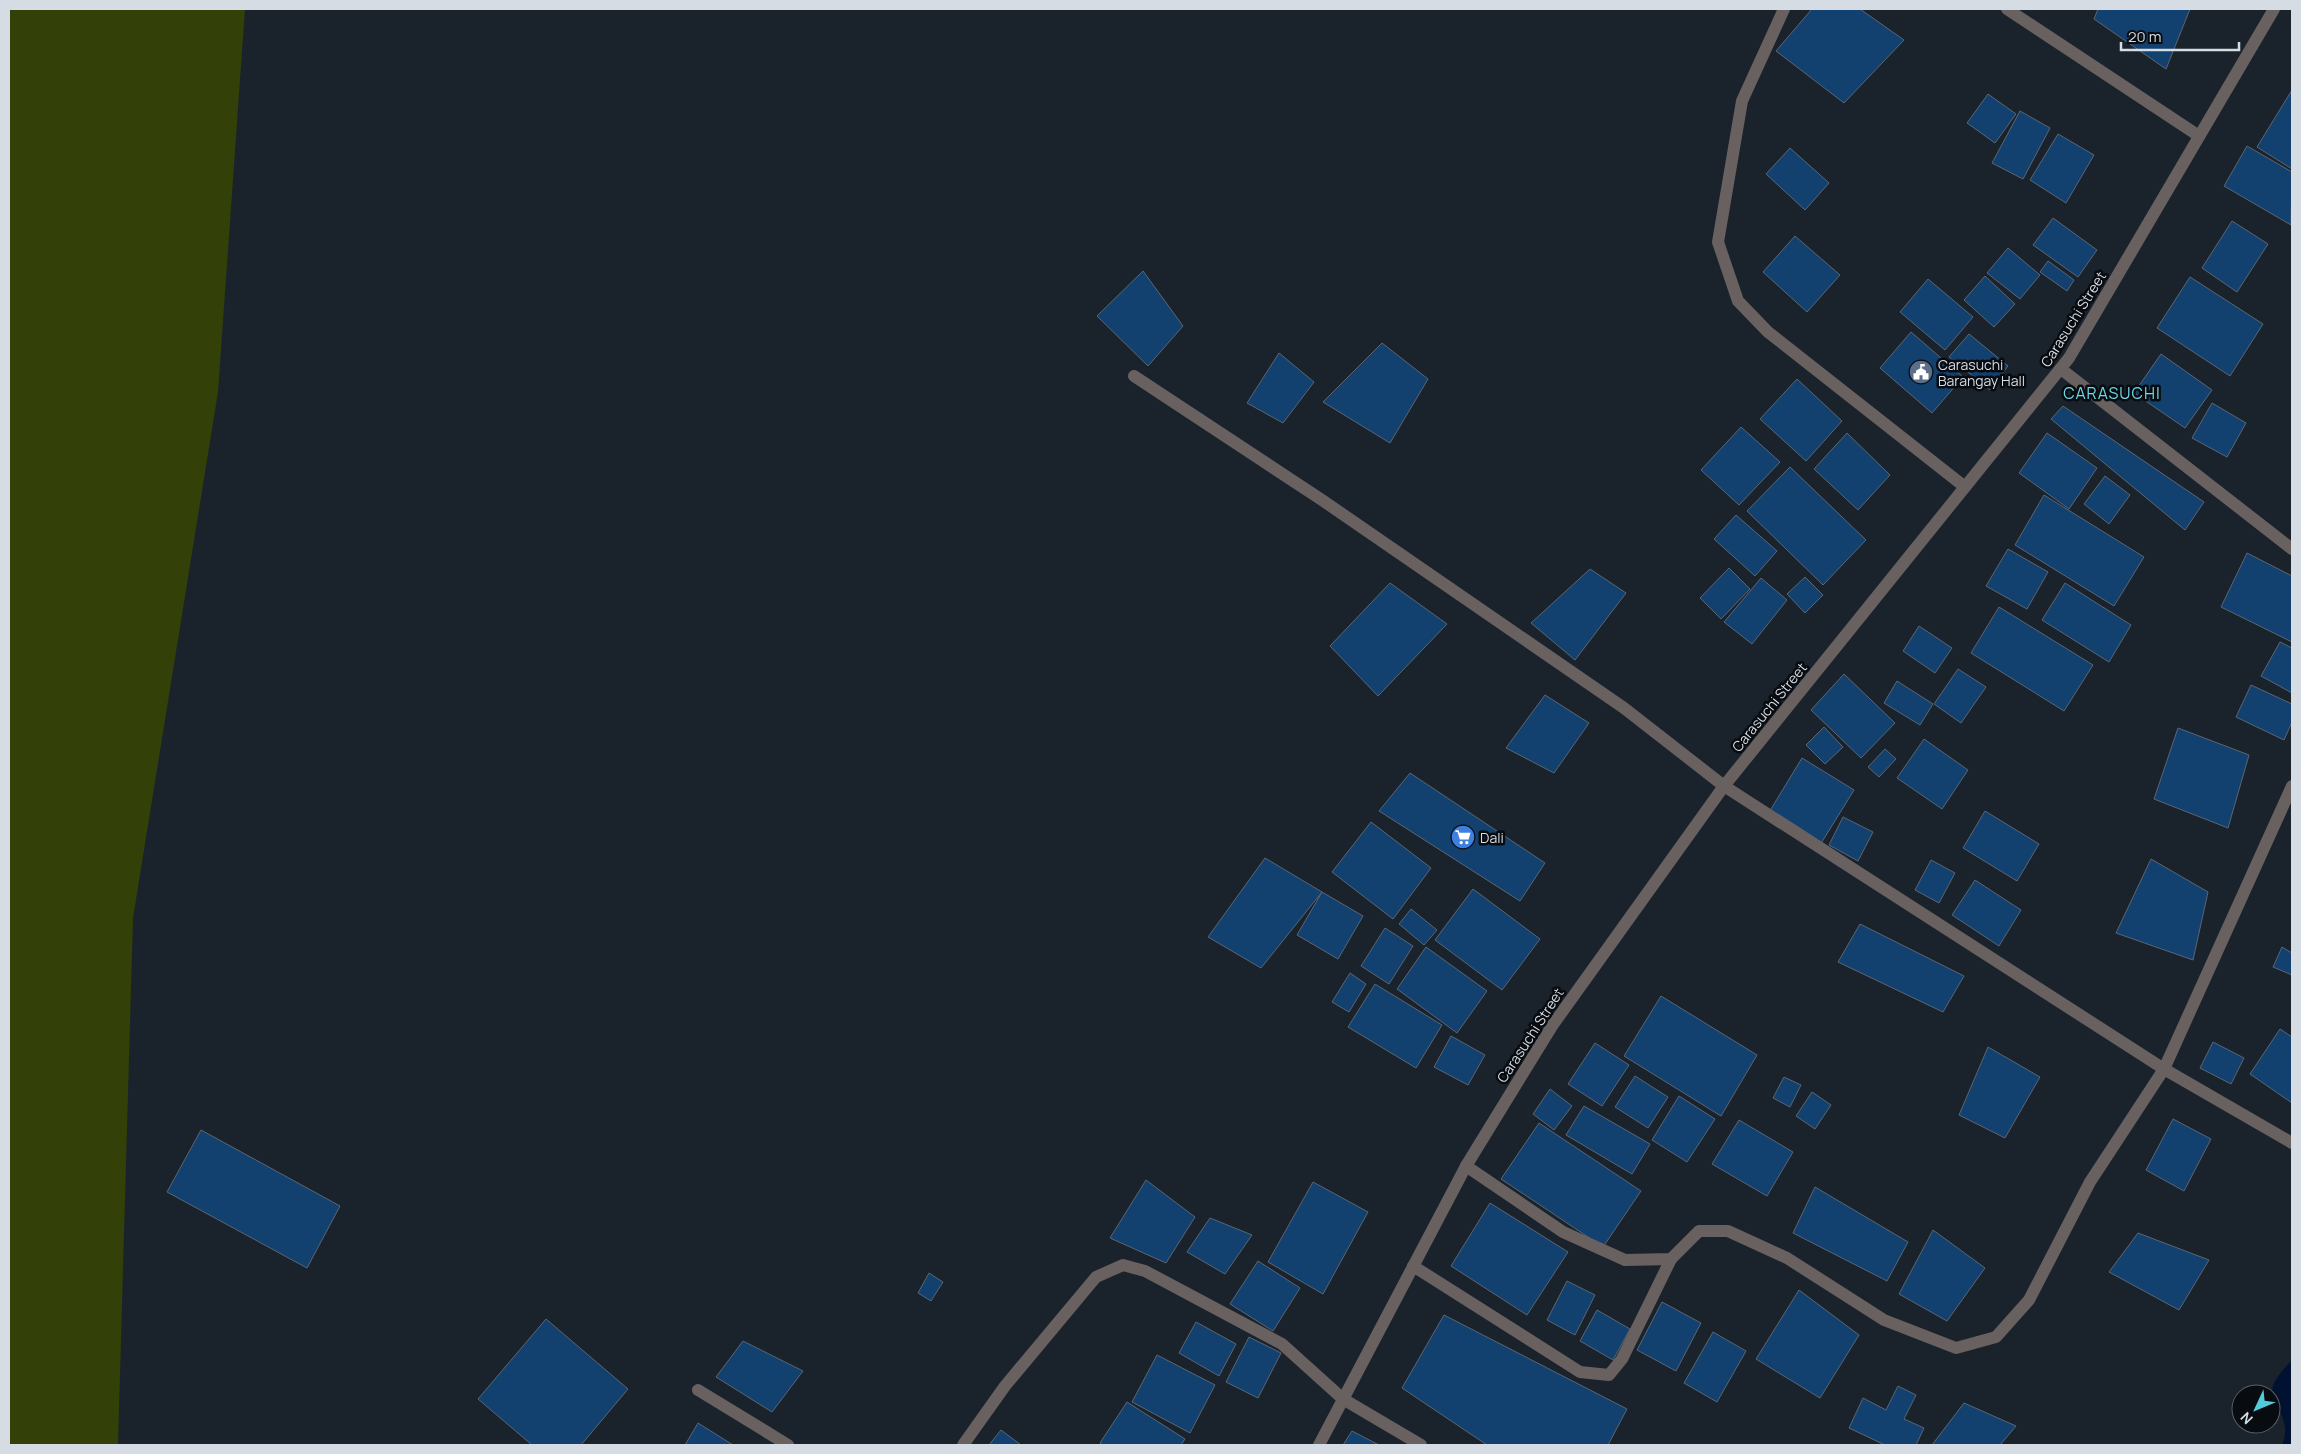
<svg xmlns="http://www.w3.org/2000/svg" width="2301" height="1454" font-family="Manrope,sans-serif">
	<style>
		.green { fill: #334008 }
		.water { fill: #001131 }
		.building { fill: #12406f; stroke: #5c6672 }
		.lines { fill: none; stroke-linecap: round; stroke-linejoin: round }
		.service { stroke: #686160; stroke-width: 12 }
		.minor { stroke: #686160; stroke-width: 12 }
		.tertiary { stroke: #686160; stroke-width: 12 }
		.labels { text-anchor: middle; dominant-baseline: central; stroke-width: 5; stroke-linejoin: round; paint-order: stroke }
		.street-label { font-size: 14px; fill: #d6dce3; stroke: #080c10 }
		.poi-label { font-size: 14px; fill: #d6dce3; stroke: #080c10; text-anchor: start }
		.quarter-label { font-size: 16px; letter-spacing: 1px; fill: #6ed8e6; stroke: #080c10 }
	</style>
	<rect width="100%" height="100%" fill="#1a232c"/>
	<!-- green -->
	<polygon class="green" points="9,9 245,9 218,392 133,918 118,1445 9,1445"/>
	<!-- water -->
	<path class="water" d="M2292,1360V1445H2282C2294,1415 2267,1406 2273,1386C2276,1376 2285,1368 2292,1360Z"/>
	<!-- building -->
	<g class="building">
		<polygon points="1812,9 1860,9 1904,40 1844,103 1776,51"/>
		<polygon points="2098,9 2190,9 2166,69 2094,19"/>
		<polygon points="2292,90 2292,169 2257,147"/>
		<polygon points="1988,94 2016,114 1995,143 1967,123"/>
		<polygon points="2020,111 2050,128 2023,179 1992,163"/>
		<polygon points="2058,134 2094,155 2066,203 2030,180"/>
		<polygon points="2247,146 2292,172 2291,225 2224,186"/>
		<polygon points="1790,148 1829,183 1805,210 1766,174"/>
		<polygon points="2053,218 2097,250 2078,277 2033,245"/>
		<polygon points="2232,221 2268,244 2237,292 2202,268"/>
		<polygon points="1795,236 1840,275 1807,312 1763,272"/>
		<polygon points="2008,248 2040,275 2020,299 1987,273"/>
		<polygon points="2048,261 2074,280 2067,291 2040,272"/>
		<polygon points="1143,271 1183,326 1148,366 1097,316"/>
		<polygon points="1985,276 2015,304 1994,327 1964,300"/>
		<polygon points="2190,277 2263,324 2230,376 2157,328"/>
		<polygon points="1928,279 1973,317 1945,350 1900,312"/>
		<polygon points="1911,332 1963,377 1932,413 1880,368"/>
		<polygon points="1969,334 2008,366 1990,390 1949,357"/>
		<polygon points="1382,343 1428,379 1390,443 1323,402"/>
		<polygon points="1279,353 1314,382 1283,423 1247,403"/>
		<polygon points="2161,354 2212,390 2185,428 2134,393"/>
		<polygon points="1797,379 1842,421 1806,461 1760,419"/>
		<polygon points="2212,403 2246,423 2227,457 2192,438"/>
		<polygon points="2063,406 2204,502 2185,530 2051,419"/>
		<polygon points="1741,427 1780,462 1739,505 1701,470"/>
		<polygon points="1847,433 1890,475 1858,510 1814,469"/>
		<polygon points="2047,433 2097,468 2069,509 2019,473"/>
		<polygon points="1790,467 1866,540 1823,585 1747,511"/>
		<polygon points="2105,476 2130,495 2109,524 2084,504"/>
		<polygon points="2044,495 2144,557 2114,606 2015,545"/>
		<polygon points="1736,515 1777,551 1755,576 1714,539"/>
		<polygon points="2008,549 2048,572 2027,609 1986,586"/>
		<polygon points="2247,553 2292,576 2292,642 2221,607"/>
		<polygon points="1729,568 1750,589 1721,619 1700,598"/>
		<polygon points="1590,569 1626,593 1575,660 1531,623"/>
		<polygon points="1805,577 1823,595 1805,613 1787,594"/>
		<polygon points="1761,578 1787,600 1752,644 1724,622"/>
		<polygon points="1390,583 1447,624 1378,696 1330,646"/>
		<polygon points="2065,583 2131,625 2109,662 2042,620"/>
		<polygon points="1999,607 2093,665 2064,711 1971,653"/>
		<polygon points="1919,626 1952,648 1935,673 1903,651"/>
		<polygon points="2280,642 2292,648 2292,693 2261,676"/>
		<polygon points="1958,669 1986,687 1961,723 1934,704"/>
		<polygon points="1844,674 1895,723 1861,758 1811,710"/>
		<polygon points="1897,681 1933,704 1920,725 1884,703"/>
		<polygon points="2251,685 2292,704 2292,722 2284,740 2236,717"/>
		<polygon points="1545,695 1589,723 1554,773 1506,748"/>
		<polygon points="1824,727 1843,747 1825,764 1806,745"/>
		<polygon points="2178,728 2249,755 2228,828 2154,799"/>
		<polygon points="1924,739 1968,770 1942,809 1897,778"/>
		<polygon points="1885,749 1896,759 1879,777 1868,767"/>
		<polygon points="1802,758 1854,790 1820,845 1768,814"/>
		<polygon points="1410,773 1545,863 1520,901 1379,811"/>
		<polygon points="1985,811 2039,844 2017,881 1963,848"/>
		<polygon points="1843,817 1873,832 1858,861 1829,845"/>
		<polygon points="1371,822 1431,868 1393,919 1332,872"/>
		<polygon points="1265,858 1322,892 1261,968 1208,937"/>
		<polygon points="2151,859 2208,892 2193,960 2116,933"/>
		<polygon points="1931,860 1955,873 1939,903 1915,890"/>
		<polygon points="1975,880 2021,910 1999,946 1952,915"/>
		<polygon points="1473,889 1540,939 1502,990 1435,940"/>
		<polygon points="1322,892 1363,916 1338,959 1297,935"/>
		<polygon points="1411,909 1437,930 1424,945 1399,924"/>
		<polygon points="1860,924 1964,976 1943,1012 1838,962"/>
		<polygon points="1385,928 1413,946 1389,984 1361,966"/>
		<polygon points="1426,947 1487,991 1457,1033 1397,989"/>
		<polygon points="2282,947 2292,953 2292,975 2273,967"/>
		<polygon points="1350,973 1366,984 1349,1012 1332,1002"/>
		<polygon points="1375,984 1442,1025 1416,1068 1348,1027"/>
		<polygon points="1661,996 1757,1055 1721,1116 1624,1056"/>
		<polygon points="2280,1029 2292,1037 2292,1103 2250,1074"/>
		<polygon points="1451,1036 1485,1055 1468,1085 1434,1067"/>
		<polygon points="2213,1042 2244,1058 2231,1084 2200,1068"/>
		<polygon points="1595,1043 1629,1065 1602,1106 1568,1084"/>
		<polygon points="1988,1047 2040,1077 2005,1138 1959,1115"/>
		<polygon points="1635,1076 1668,1097 1648,1128 1615,1107"/>
		<polygon points="1784,1077 1801,1085 1790,1107 1773,1098"/>
		<polygon points="1550,1089 1572,1106 1554,1130 1533,1114"/>
		<polygon points="1812,1092 1831,1105 1815,1129 1796,1116"/>
		<polygon points="1679,1096 1715,1119 1687,1162 1652,1140"/>
		<polygon points="1584,1106 1650,1144 1632,1174 1566,1135"/>
		<polygon points="2173,1119 2211,1139 2184,1191 2146,1170"/>
		<polygon points="1739,1120 1793,1152 1767,1196 1712,1164"/>
		<polygon points="1539,1123 1641,1191 1603,1247 1501,1179"/>
		<polygon points="201,1130 340,1206 307,1268 167,1192"/>
		<polygon points="1146,1180 1195,1217 1166,1263 1110,1238"/>
		<polygon points="1313,1182 1368,1212 1323,1294 1268,1262"/>
		<polygon points="1815,1187 1908,1242 1887,1281 1793,1233"/>
		<polygon points="1490,1203 1568,1252 1527,1315 1451,1266"/>
		<polygon points="1210,1218 1252,1235 1225,1274 1187,1252"/>
		<polygon points="1933,1230 1985,1268 1947,1321 1899,1294"/>
		<polygon points="2138,1233 2209,1260 2179,1310 2109,1272"/>
		<polygon points="1258,1261 1300,1288 1273,1331 1230,1304"/>
		<polygon points="929,1273 943,1282 931,1301 918,1293"/>
		<polygon points="1567,1281 1595,1295 1575,1335 1547,1320"/>
		<polygon points="1799,1290 1859,1335 1820,1398 1756,1359"/>
		<polygon points="1662,1302 1701,1323 1676,1371 1637,1350"/>
		<polygon points="1597,1310 1630,1329 1613,1360 1580,1341"/>
		<polygon points="1444,1315 1627,1409 1608,1445 1487,1445 1402,1388"/>
		<polygon points="546,1319 628,1389 581,1445 532,1445 478,1399"/>
		<polygon points="1196,1322 1236,1344 1219,1376 1179,1353"/>
		<polygon points="1713,1332 1746,1351 1717,1402 1684,1383"/>
		<polygon points="1249,1337 1281,1353 1258,1398 1226,1382"/>
		<polygon points="743,1341 803,1371 772,1412 716,1377"/>
		<polygon points="1157,1355 1215,1385 1190,1433 1132,1402"/>
		<polygon points="1898,1386 1916,1395 1904,1419 1924,1428 1916,1445 1885,1445 1849,1428 1863,1398 1886,1410"/>
		<polygon points="1127,1402 1185,1439 1181,1445 1103,1445 1100,1443"/>
		<polygon points="1964,1403 2016,1426 2000,1445 1932,1445"/>
		<polygon points="698,1423 733,1445 685,1445"/>
		<polygon points="1001,1430 1021,1445 989,1445"/>
		<polygon points="1352,1431 1379,1445 1343,1445"/>
	</g>
	<g class="lines">
		<!-- service -->
		<g class="service">
			<polyline points="1784,9 1742,101 1718,242 1738,301 1768,332 1965,487"/>
			<polyline points="2007,9 2199,136"/>
			<polyline points="1134,376 1322,500 1624,708 1724,786"/>
			<polyline points="1413,1266 1580,1372 1609,1375 1622,1359 1671,1259"/>
		</g>
		<!-- minor -->
		<g class="minor">
			<polyline points="2061,369 2292,549"/>
			<polyline points="1724,786 2164,1069 2292,1143"/>
			<polyline points="1466,1166 1563,1232 1625,1260 1671,1259 1699,1231 1728,1231 1787,1258 1884,1320 1956,1348 1996,1337 2029,1300 2090,1182 2164,1069 2292,786"/>
			<polyline points="698,1390 788,1445"/>
			<polyline points="963,1445 1005,1386 1096,1277 1123,1265 1145,1271 1282,1344 1343,1399 1421,1445"/>
		</g>
		<!-- tertiary -->
		<polyline class="tertiary" points="1319,1445 1466,1166 1552,1026 1724,786 2069,358 2274,9"/>
	</g>
	<!-- icons -->
	<defs>
		<g id="civic-disc" transform="scale(1.25)"><circle r="9.5" fill="#5c6f8a" stroke="#080c10"/><path d="M-.6-6.5H3V-4.5H.6V-3L4-1V1h2V6H-6V1h2V-1L-.6-3ZM-1.2 2.5V6h2.4V2.5Z" fill="#fff"/></g>
		<g id="supermarket-disc" transform="scale(1.25)"><circle r="9.5" fill="#3f7fe0" stroke="#080c10"/><path d="M-6-5.5h2.5l.6 2H6L4.5 2H-2.5L-4.4-4H-6ZM-1.5 3.2a1.3 1.3 0 1 0 .1 0ZM3 3.2a1.3 1.3 0 1 0 .1 0Z" fill="#fff"/></g>
	</defs>
	<g fill-rule="evenodd">
		<use href="#civic-disc" x="1921" y="372"/>
		<use href="#supermarket-disc" x="1463" y="837"/>
	</g>
	<g class="labels">
		<!-- street labels -->
		<g class="street-label">
			<text transform="translate(2073 319) rotate(-58)">Carasuchi Street</text>
			<text transform="translate(1769 707) rotate(-51)">Carasuchi Street</text>
			<text transform="translate(1530 1035) rotate(-57)">Carasuchi Street</text>
		</g>
		<!-- poi labels -->
		<g class="poi-label">
			<text x="1938" y="364">Carasuchi<tspan x="1938" dy="16">Barangay Hall</tspan></text>
			<text x="1480" y="837">Dali</text>
		</g>
		<!-- quarter labels -->
		<g class="quarter-label">
			<text x="2112" y="393">CARASUCHI</text>
		</g>
	</g>
	<!-- border -->
	<rect width="2301" height="1454" fill="none" stroke="#d6dce3" stroke-width="20"/>
	<!-- north arrow -->
	<g transform="translate(2256 1409) rotate(226)"><circle r="24" fill="#080c10" stroke="#5a5f64"/>
	<path d="M0-4L9 19L0 12L-9 19Z" fill="#53cbdb"/>
	<text y="-8" font-size="14" font-weight="bold" text-anchor="middle" fill="#d6dce3">N</text>
	</g>
	<!-- scale -->
	<path d="M2121 42v8h118v-8" fill="none" stroke="#d6dce3" stroke-width="2.5"/>
	<text x="2128" y="42" font-size="15" fill="#d6dce3" stroke="#080c10" stroke-width="4" paint-order="stroke">20 m</text>
</svg>
